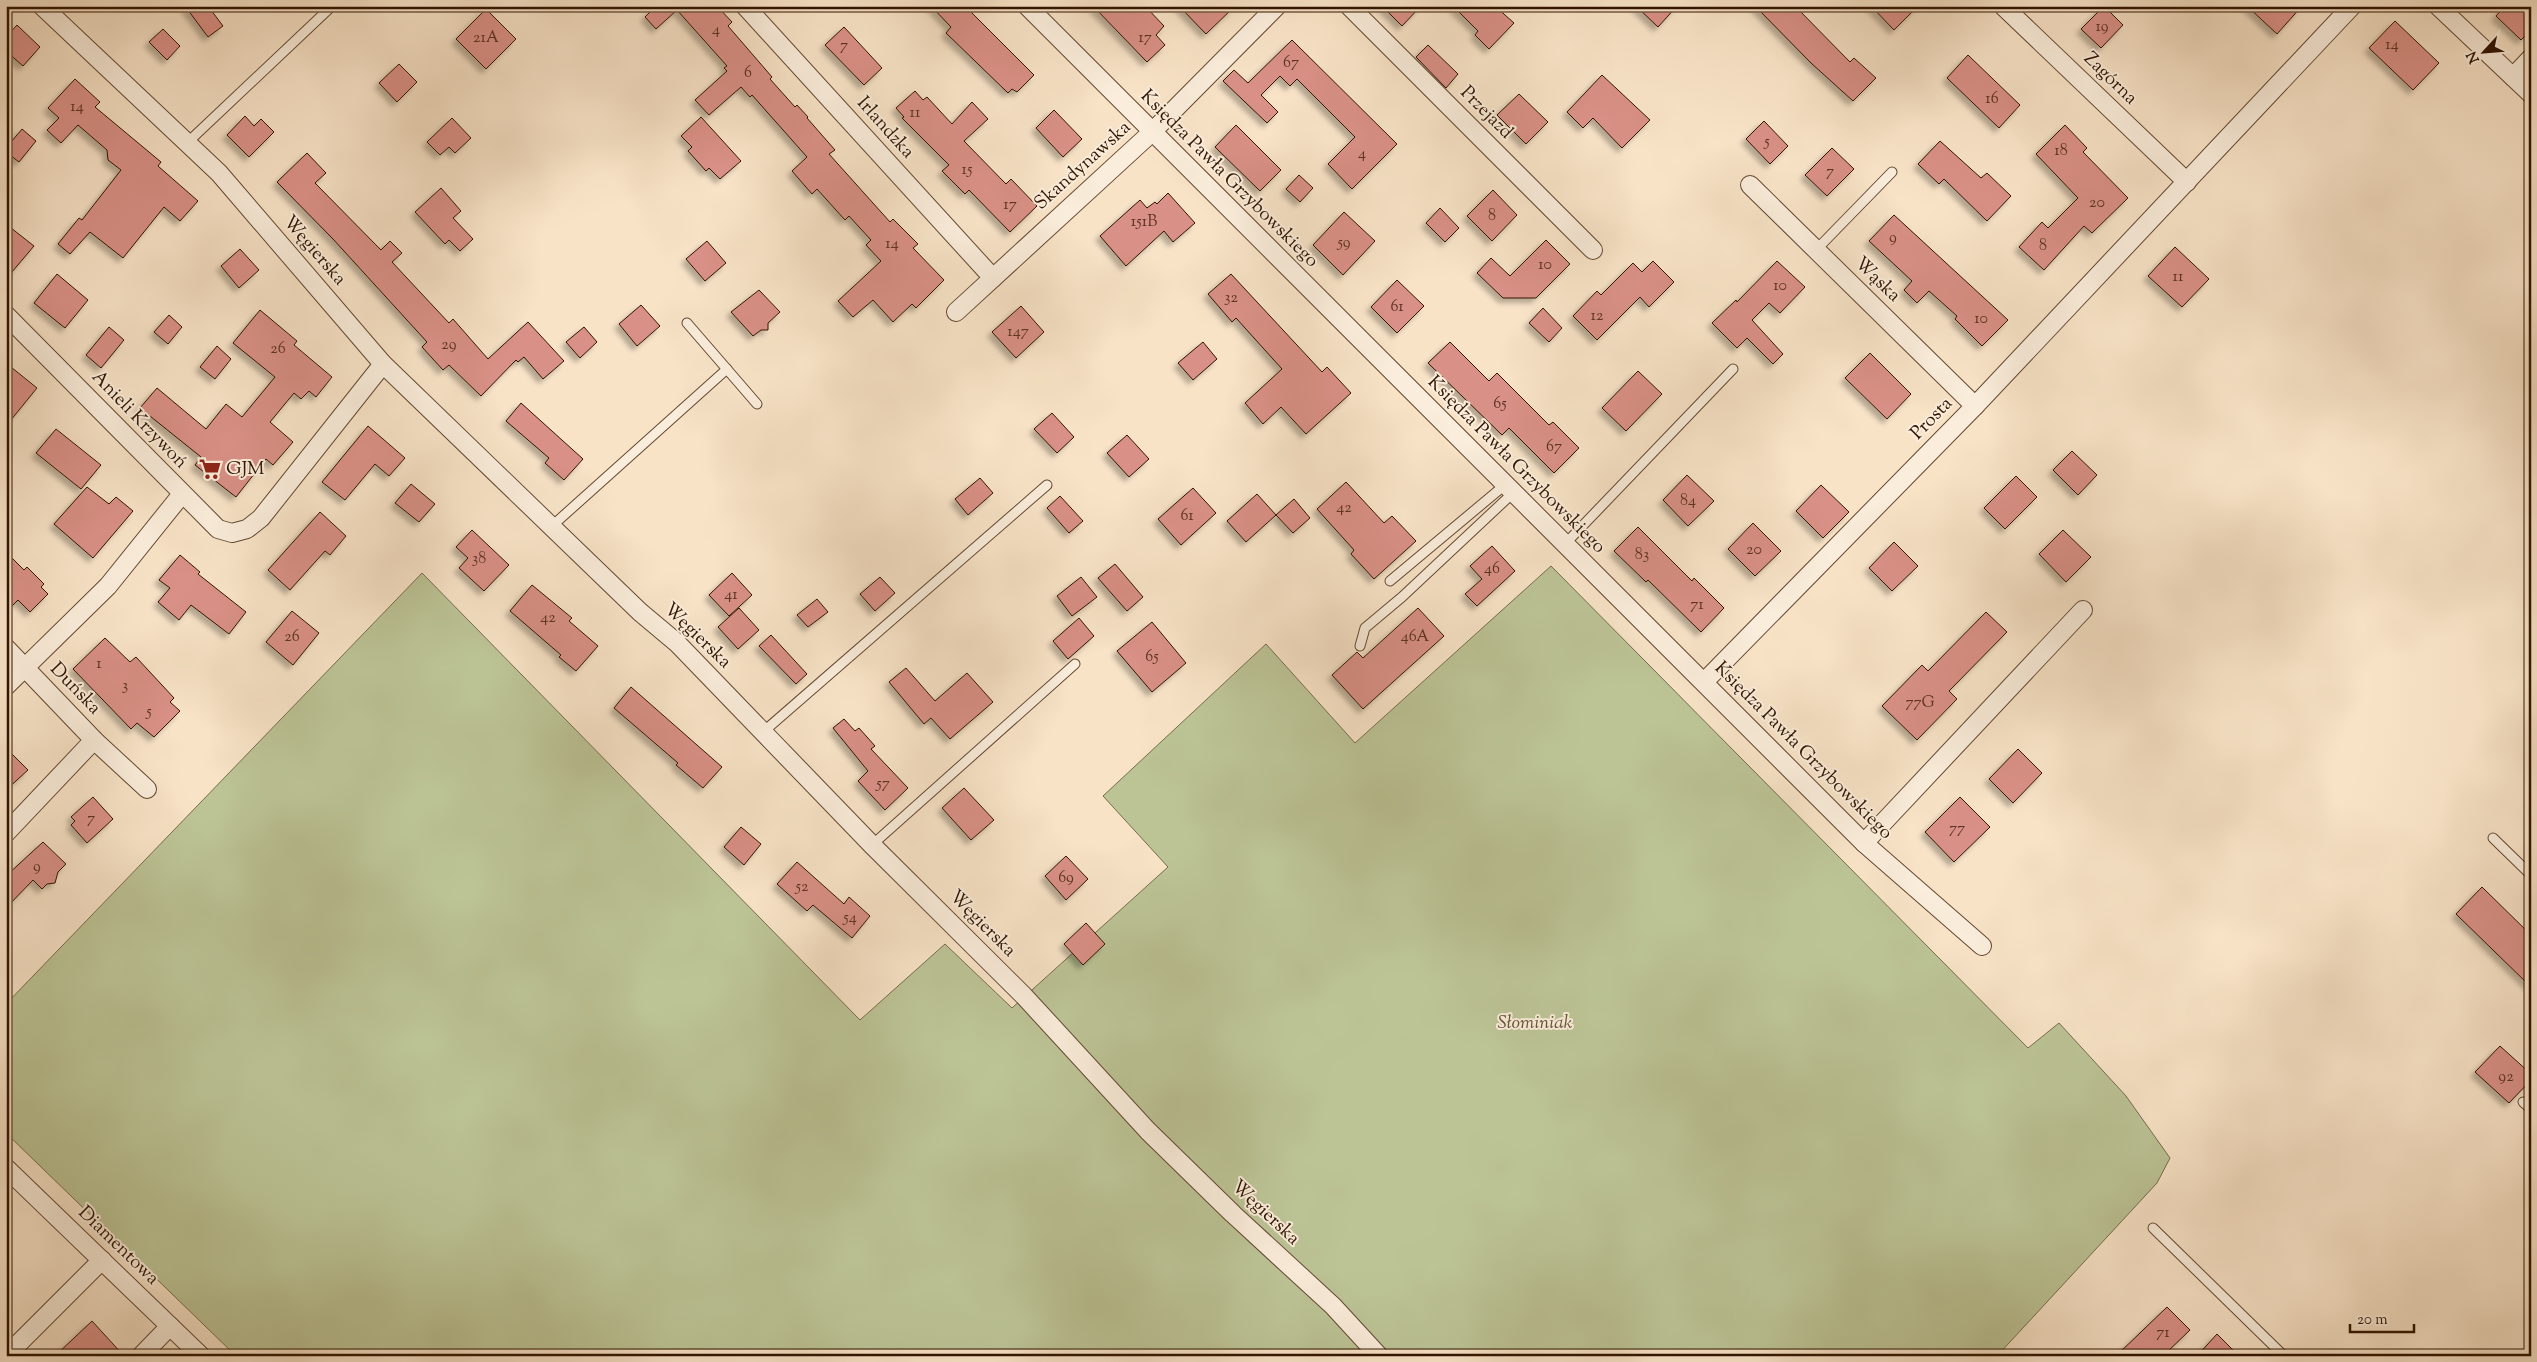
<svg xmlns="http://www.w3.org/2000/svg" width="2537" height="1362" font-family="'Sorts Mill Goudy',serif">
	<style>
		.green { fill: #bcc496; stroke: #766c4b }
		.building { fill: #d99086; stroke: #311400; filter: url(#shadow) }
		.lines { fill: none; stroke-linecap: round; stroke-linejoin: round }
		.lane-casing { stroke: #634832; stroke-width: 11 }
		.street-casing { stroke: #634832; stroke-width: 20 }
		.lane { stroke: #faeddb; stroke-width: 9 }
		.street { stroke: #faeddb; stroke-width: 18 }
		.labels { text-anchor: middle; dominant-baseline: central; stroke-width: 4; stroke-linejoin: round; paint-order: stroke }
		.number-label { font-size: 16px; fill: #5b3322 }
		.street-label { font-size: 19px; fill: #311400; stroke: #faeddb }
		.poi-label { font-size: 19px; fill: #311400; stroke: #faeddb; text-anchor: start }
		.park-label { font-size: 19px; font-style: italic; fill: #625234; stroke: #faeddb }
	</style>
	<defs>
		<filter id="shadow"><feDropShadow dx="-4.5" dy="4.5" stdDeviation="2.5" flood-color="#0004"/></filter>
	</defs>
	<rect width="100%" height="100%" fill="#f8e3c7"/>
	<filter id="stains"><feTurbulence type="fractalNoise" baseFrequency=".004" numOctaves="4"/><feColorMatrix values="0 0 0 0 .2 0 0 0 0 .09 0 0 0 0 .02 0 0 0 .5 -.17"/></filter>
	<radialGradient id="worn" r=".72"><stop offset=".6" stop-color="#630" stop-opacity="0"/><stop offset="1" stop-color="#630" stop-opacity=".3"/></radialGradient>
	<!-- green -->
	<polygon class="green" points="1551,566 2028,1048 2059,1023 2126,1096 2170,1158 2157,1183 1997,1356 236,1356 6,1133 6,1004 422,573 860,1020 945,944 1012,1008 1168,867 1103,796 1266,644 1355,743"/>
	<!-- building -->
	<g class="building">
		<polygon points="185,6 208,6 223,26 208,37"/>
		<polygon points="656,6 717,6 732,22 728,26 772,77 770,79 795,107 797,105 808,117 807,118 835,150 829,154 890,222 893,219 918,244 913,248 944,280 916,308 912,304 893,322 873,300 853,317 838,301 881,261 866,245 871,240 849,216 845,220 817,189 812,194 792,171 807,157 752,95 750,97 741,87 709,115 695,100 727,71 724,68 727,66 677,10 656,29 645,17"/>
		<polygon points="931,6 965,6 1034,75 1017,92 1012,89 1008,93 946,33 951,27"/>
		<polygon points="1093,6 1145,6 1164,26 1156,35 1165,45 1147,62"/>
		<polygon points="1179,6 1235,6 1206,34"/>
		<polygon points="1382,6 1421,6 1402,26"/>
		<polygon points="1453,6 1495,6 1514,23 1489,49 1475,35 1478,31"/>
		<polygon points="1636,6 1677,6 1658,27"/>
		<polygon points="1755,6 1795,6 1850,62 1854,58 1876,78 1853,101 1811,63"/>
		<polygon points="1871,6 1918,6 1894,30"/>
		<polygon points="2104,6 2123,25 2101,48 2081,29"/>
		<polygon points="2247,6 2302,6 2277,34"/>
		<polygon points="2505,6 2531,6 2531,30 2521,40 2496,16"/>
		<polygon points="486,9 516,39 486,69 456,39"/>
		<polygon points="2395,21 2439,63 2413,90 2369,48"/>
		<polygon points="17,25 40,47 23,66 6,51 6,37"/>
		<polygon points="844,27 882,68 864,85 825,45"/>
		<polygon points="163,29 180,46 167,60 149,42"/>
		<polygon points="1292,40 1397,144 1352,189 1328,164 1355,137 1297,79 1290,86 1280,76 1261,95 1278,112 1267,123 1223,81 1234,70 1248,83"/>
		<polygon points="1428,45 1458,74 1446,88 1416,57"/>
		<polygon points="1968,55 2020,105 1999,128 1947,78"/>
		<polygon points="399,64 417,82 397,102 379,83"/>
		<polygon points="1602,75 1650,120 1622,148 1593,118 1583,128 1567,112"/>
		<polygon points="75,79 100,102 95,107 161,162 158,166 198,201 180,221 164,207 123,258 90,232 70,254 58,244 79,218 82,220 121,170 108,160 107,150 78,125 61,143 47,130 59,118 48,108"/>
		<polygon points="915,91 923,100 927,97 952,124 972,102 988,119 964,141 1006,184 1011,179 1037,206 1010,232 969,190 965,194 942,171 949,165 902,118 904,117 896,108"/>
		<polygon points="1519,94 1548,122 1526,144 1497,115"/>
		<polygon points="1054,110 1082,139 1063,157 1036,128"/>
		<polygon points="245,116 254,126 261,119 274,132 249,157 227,135"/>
		<polygon points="701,117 741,161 720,179 709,168 706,171 688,151 692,147 681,136"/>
		<polygon points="452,118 471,138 455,153 449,147 440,155 427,142"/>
		<polygon points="1764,121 1788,146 1770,164 1746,139"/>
		<polygon points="1236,125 1281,170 1260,191 1215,147"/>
		<polygon points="2065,125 2087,148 2083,152 2128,198 2092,233 2084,226 2044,270 2019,247 2042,222 2048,228 2078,198 2036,154"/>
		<polygon points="22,129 36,141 19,162 6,152 6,148"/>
		<polygon points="1940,141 1981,178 1987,173 2011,196 1987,221 1944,179 1939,184 1918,164"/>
		<polygon points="1832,148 1854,169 1827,196 1805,175"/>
		<polygon points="307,153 326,173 315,183 381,250 390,241 402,253 392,262 449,323 453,319 488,359 528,322 564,361 543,379 524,357 518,362 516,360 481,396 449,365 443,370 422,347 427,342 333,239 277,182"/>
		<polygon points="1299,175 1313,188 1300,202 1286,189"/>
		<polygon points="441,188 461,211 453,218 473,239 460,251 449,240 445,244 415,212"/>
		<polygon points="1493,190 1517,215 1492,241 1467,216"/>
		<polygon points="1168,193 1195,223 1173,242 1164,231 1126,266 1100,236 1140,200 1147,208 1155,202 1157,204"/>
		<polygon points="1440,208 1459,228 1445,242 1426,223"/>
		<polygon points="1344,212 1375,241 1343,275 1313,245"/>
		<polygon points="1894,215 2008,320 1982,346 1955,319 1957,316 1929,291 1917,303 1904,290 1912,281 1869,241"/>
		<polygon points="6,224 34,246 6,279"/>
		<polygon points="1546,240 1570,264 1536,298 1503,298 1477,273 1491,258 1510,276"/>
		<polygon points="707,241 726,263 705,281 686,259"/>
		<polygon points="2175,247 2209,279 2182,307 2148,276"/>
		<polygon points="240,249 259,270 239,288 221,266"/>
		<polygon points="1653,261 1674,282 1649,307 1640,297 1597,340 1573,316 1597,291 1601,295 1633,263 1642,272"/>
		<polygon points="1777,261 1805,287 1780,313 1769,303 1752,320 1783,354 1773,364 1747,338 1737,348 1712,323 1736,300 1737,302"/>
		<polygon points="57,274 88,300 65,328 34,303"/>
		<polygon points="1231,274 1322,372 1327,367 1351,393 1306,434 1281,407 1263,424 1245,403 1282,369 1236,318 1232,322 1208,294"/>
		<polygon points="1397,280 1424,306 1397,333 1371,307"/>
		<polygon points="759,290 780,312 768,323 768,330 761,330 753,336 731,312"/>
		<polygon points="641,305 660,326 637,346 619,324"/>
		<polygon points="1021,306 1044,332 1016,358 992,332"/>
		<polygon points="1543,308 1562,328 1549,342 1529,323"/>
		<polygon points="260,310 297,341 294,345 332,377 316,397 309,391 301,399 294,393 270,422 293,442 273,465 266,459 236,497 195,465 201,457 140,408 157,388 206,429 226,404 242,417 275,377 233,343"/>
		<polygon points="169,315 182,327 168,344 154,332"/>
		<polygon points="109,327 124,340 101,368 86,355"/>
		<polygon points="584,327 597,342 580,358 566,342"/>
		<polygon points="1203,342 1217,359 1193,380 1178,363"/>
		<polygon points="1450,342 1489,381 1497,373 1549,425 1553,422 1579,448 1554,473 1509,428 1502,435 1428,363"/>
		<polygon points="217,346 231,359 215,379 200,367"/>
		<polygon points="1870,353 1911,394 1887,419 1845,378"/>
		<polygon points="6,363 37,388 6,426"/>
		<polygon points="1638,371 1662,394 1626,431 1602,408"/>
		<polygon points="521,403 583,459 564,480 545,463 549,458 506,421"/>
		<polygon points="1052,413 1074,437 1057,453 1034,429"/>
		<polygon points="368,426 405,458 389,476 375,464 345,500 322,482"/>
		<polygon points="56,429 101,465 81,489 36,453"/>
		<polygon points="1127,435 1149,459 1129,477 1107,453"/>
		<polygon points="2072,451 2097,475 2078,495 2053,470"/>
		<polygon points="1687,475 1714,501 1688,526 1663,500"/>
		<polygon points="2016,476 2037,497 2005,529 1984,508"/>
		<polygon points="980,478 993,493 968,515 955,499"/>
		<polygon points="1346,482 1384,523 1392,516 1416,541 1374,579 1351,554 1354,550 1317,509"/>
		<polygon points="411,484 435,504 419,522 395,503"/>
		<polygon points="1821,485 1849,512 1823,538 1796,511"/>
		<polygon points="87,487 109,504 116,497 133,511 93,558 54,524"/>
		<polygon points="1193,488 1216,513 1181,545 1158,519"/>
		<polygon points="1257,494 1276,515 1246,542 1227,521"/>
		<polygon points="1060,496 1083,521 1069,533 1047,508"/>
		<polygon points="1294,499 1310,518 1293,533 1276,515"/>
		<polygon points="320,512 346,536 330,555 325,551 290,590 268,570"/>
		<polygon points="1753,523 1781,551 1755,576 1728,549"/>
		<polygon points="1638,527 1692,581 1694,578 1724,608 1701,632 1648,580 1646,582 1614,551"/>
		<polygon points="472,530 509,565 484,591 459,568 468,558 456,547"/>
		<polygon points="2063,530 2091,557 2066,582 2039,554"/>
		<polygon points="1894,542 1918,566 1892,591 1869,568"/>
		<polygon points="1492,546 1515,571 1477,606 1465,594 1482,579 1470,566"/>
		<polygon points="6,552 24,570 27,567 44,584 41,587 48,594 30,612 18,600 6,612"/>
		<polygon points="180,555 200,572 198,574 246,612 229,634 191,605 179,620 158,602 170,588 159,580"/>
		<polygon points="1115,564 1143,597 1127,611 1098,578"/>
		<polygon points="732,573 752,595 729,616 709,595"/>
		<polygon points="880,577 895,593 875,611 860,594"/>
		<polygon points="1081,577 1097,597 1072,616 1057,596"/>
		<polygon points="532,585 572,618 569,621 598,646 576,671 559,657 561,655 510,611"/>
		<polygon points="817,599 828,612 808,627 797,615"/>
		<polygon points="739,608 759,630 738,649 718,627"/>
		<polygon points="1418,608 1444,636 1363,709 1332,675 1357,652 1363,658"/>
		<polygon points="292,611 319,633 293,665 266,642"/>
		<polygon points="1986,612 2007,632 1949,691 1957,699 1917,740 1882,706 1922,665 1928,671"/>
		<polygon points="1079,618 1094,636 1068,659 1053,641"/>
		<polygon points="1152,622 1186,663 1152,692 1117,651"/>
		<polygon points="771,635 807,674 796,684 759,646"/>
		<polygon points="105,638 130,662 136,657 174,698 170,702 180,711 154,737 137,723 131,729 73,669"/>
		<polygon points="906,668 935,701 967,673 993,702 950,739 931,718 924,724 889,682"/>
		<polygon points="631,687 722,767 703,788 676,765 678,763 614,708"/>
		<polygon points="844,719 855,731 859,728 875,746 871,749 908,788 885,810 858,781 868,771 833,728"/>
		<polygon points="6,748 28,770 6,790"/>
		<polygon points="2018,749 2042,773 2013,803 1989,779"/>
		<polygon points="964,788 994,820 971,840 942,808"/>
		<polygon points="93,797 113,819 87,843 71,825 75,821 71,817"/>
		<polygon points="1960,797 1990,827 1954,862 1925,832"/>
		<polygon points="741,827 761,844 744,865 724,847"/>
		<polygon points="43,842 66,864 58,872 55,883 47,884 42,889 33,880 6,908 6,876"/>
		<polygon points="1066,856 1088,879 1066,900 1045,876"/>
		<polygon points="797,862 844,904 849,897 870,916 852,938 813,905 807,911 777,884"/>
		<polygon points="2482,887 2531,935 2531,987 2456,914"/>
		<polygon points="1086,923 1105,944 1083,965 1064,944"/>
		<polygon points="2500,1046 2531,1074 2531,1080 2509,1103 2475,1072"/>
		<polygon points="2167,1307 2190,1330 2163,1356 2116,1356"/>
		<polygon points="92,1321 124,1356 55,1356"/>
		<polygon points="2217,1334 2239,1356 2197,1356"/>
	</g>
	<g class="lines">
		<!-- lane casing -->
		<g class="lane-casing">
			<g id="lane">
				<polyline points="187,143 332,6"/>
				<polyline points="1816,250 1892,172"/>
				<polyline points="687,323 757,404"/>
				<polyline points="552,526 727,369"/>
				<polyline points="1566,543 1733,369"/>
				<polyline points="1390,581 1506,484"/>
				<polyline points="1360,646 1365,628 1402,597 1514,492"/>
				<polyline points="763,732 1047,485"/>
				<polyline points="2493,838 2531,875"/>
				<polyline points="872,845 1075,664"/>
				<polyline points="2523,1102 2531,1109"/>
				<polyline points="2153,1228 2284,1356"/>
			</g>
		</g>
		<!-- street casing -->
		<g class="street-casing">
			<g id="street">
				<polyline points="42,6 219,173 383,364 640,612 677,643 872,845 1024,996 1148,1131 1233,1214 1333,1306 1379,1356"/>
				<polyline points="745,6 993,278"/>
				<polyline points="1027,6 1864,843 1982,946"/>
				<polyline points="1349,6 1593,250"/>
				<polyline points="2003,6 2187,182"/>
				<polyline points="2438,6 2531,94"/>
				<polyline points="2513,77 2531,58"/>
				<polyline points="1750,185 1975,406"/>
				<polyline points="956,312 1151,133 1277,6"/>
				<polyline points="6,315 218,529 232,533 247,529 261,518 383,364"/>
				<polyline points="6,648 94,740 147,789"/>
				<polyline points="1704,682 1975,406 2352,6"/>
				<polyline points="6,686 108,586 182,494"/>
				<polyline points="6,833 94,740"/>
				<polyline points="1864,843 2083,610"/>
				<polyline points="6,1168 201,1356"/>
				<polyline points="6,1356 102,1260"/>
				<polyline points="141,1356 170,1326"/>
			</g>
		</g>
		<!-- lane -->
		<use href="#lane" class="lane"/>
		<!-- street -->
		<use href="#street" class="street"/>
	</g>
	<!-- icons -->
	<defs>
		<g id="supermarket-bare" transform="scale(1.725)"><path d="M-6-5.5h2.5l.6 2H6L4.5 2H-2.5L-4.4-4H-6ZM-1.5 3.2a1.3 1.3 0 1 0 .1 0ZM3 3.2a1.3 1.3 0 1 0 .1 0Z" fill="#8f2418" stroke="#faeddb" stroke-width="2.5" paint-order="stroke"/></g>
	</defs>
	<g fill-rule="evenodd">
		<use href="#supermarket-bare" x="210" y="469"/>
	</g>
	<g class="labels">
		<!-- number labels -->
		<g class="number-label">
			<text x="2102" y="27">19</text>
			<text x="716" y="30">4</text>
			<text x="486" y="38">21A</text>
			<text x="1145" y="38">17</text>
			<text x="2392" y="45">14</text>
			<text x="844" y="46">7</text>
			<text x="1291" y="63">67</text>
			<text x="748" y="73">6</text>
			<text x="1992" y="99">16</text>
			<text x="77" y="107">14</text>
			<text x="915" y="113">11</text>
			<text x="1767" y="142">5</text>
			<text x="2061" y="151">18</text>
			<text x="1362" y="154">4</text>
			<text x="967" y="170">15</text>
			<text x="1830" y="172">7</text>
			<text x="2097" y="203">20</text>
			<text x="1010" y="205">17</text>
			<text x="1492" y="216">8</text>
			<text x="1144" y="222">151B</text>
			<text x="1893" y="238">9</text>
			<text x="1344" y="243">59</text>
			<text x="892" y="244">14</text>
			<text x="2043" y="246">8</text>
			<text x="1545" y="265">10</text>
			<text x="2178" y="277">11</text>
			<text x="1780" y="286">10</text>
			<text x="1231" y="298">32</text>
			<text x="1397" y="307">61</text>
			<text x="1597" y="316">12</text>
			<text x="1981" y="319">10</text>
			<text x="1018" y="332">147</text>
			<text x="449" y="345">29</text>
			<text x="278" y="349">26</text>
			<text x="1500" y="404">65</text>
			<text x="1554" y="447">67</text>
			<text x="1688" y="501">84</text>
			<text x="1344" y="508">42</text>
			<text x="1187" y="516">61</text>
			<text x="1754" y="550">20</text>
			<text x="1642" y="555">83</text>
			<text x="479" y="559">38</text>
			<text x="1492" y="569">46</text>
			<text x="731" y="595">41</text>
			<text x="1697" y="605">71</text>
			<text x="548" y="618">42</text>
			<text x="292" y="637">26</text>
			<text x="1415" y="637">46A</text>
			<text x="1152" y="657">65</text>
			<text x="99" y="664">1</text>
			<text x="125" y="686">3</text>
			<text x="1920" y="703">77G</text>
			<text x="149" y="712">5</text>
			<text x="883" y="784">57</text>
			<text x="91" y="819">7</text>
			<text x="1957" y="829">77</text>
			<text x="37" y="867">9</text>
			<text x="1066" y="878">69</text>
			<text x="802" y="887">52</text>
			<text x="850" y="918">54</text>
			<text x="2506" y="1077">92</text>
			<text x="2163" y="1333">71</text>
		</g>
		<!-- street labels -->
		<g class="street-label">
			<text transform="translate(2110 79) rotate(44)">Zagórna</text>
			<text transform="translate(1486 113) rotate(45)">Przejazd</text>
			<text transform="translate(885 128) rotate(48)">Irlandzka</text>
			<text transform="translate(1083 166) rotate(-42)">Skandynawska</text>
			<text transform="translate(1229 179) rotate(45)">Księdza Pawła Grzybowskiego</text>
			<text transform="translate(314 251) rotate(49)">Węgierska</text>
			<text transform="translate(1877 280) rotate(44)">Wąska</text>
			<text transform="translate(1932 419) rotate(-46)">Prosta</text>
			<text transform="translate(139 420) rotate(46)">Anieli Krzywoń</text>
			<text transform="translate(1516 465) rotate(45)">Księdza Pawła Grzybowskiego</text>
			<text transform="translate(697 636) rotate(44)">Węgierska</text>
			<text transform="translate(75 689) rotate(46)">Duńska</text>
			<text transform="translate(1803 751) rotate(45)">Księdza Pawła Grzybowskiego</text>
			<text transform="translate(982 924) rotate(45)">Węgierska</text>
			<text transform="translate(1265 1213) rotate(43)">Węgierska</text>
			<text transform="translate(118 1246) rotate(44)">Diamentowa</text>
		</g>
		<!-- poi labels -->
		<g class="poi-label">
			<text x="226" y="469">GJM</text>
		</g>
		<!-- park labels -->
		<g class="park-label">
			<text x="1535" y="1023">Słominiak</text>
		</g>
	</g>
	<!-- margin -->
	<rect width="2537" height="1362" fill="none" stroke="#f8e3c7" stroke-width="25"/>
	<rect x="8" y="8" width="2522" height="1347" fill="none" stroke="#311400" stroke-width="2.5"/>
	<rect x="12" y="12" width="2512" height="1337" fill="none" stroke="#311400"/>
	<!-- north arrow -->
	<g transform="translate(2484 52) rotate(244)" stroke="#faeddb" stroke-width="4" paint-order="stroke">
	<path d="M0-4L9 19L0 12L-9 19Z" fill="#311400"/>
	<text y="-8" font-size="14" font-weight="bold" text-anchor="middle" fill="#311400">N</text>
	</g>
	<!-- scale -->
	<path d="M2350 1324v8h64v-8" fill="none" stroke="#311400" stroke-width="2.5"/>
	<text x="2357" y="1324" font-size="15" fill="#311400" stroke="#faeddb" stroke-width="4" paint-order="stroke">20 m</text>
	<rect width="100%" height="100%" filter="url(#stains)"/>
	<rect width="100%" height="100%" fill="url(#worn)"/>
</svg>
